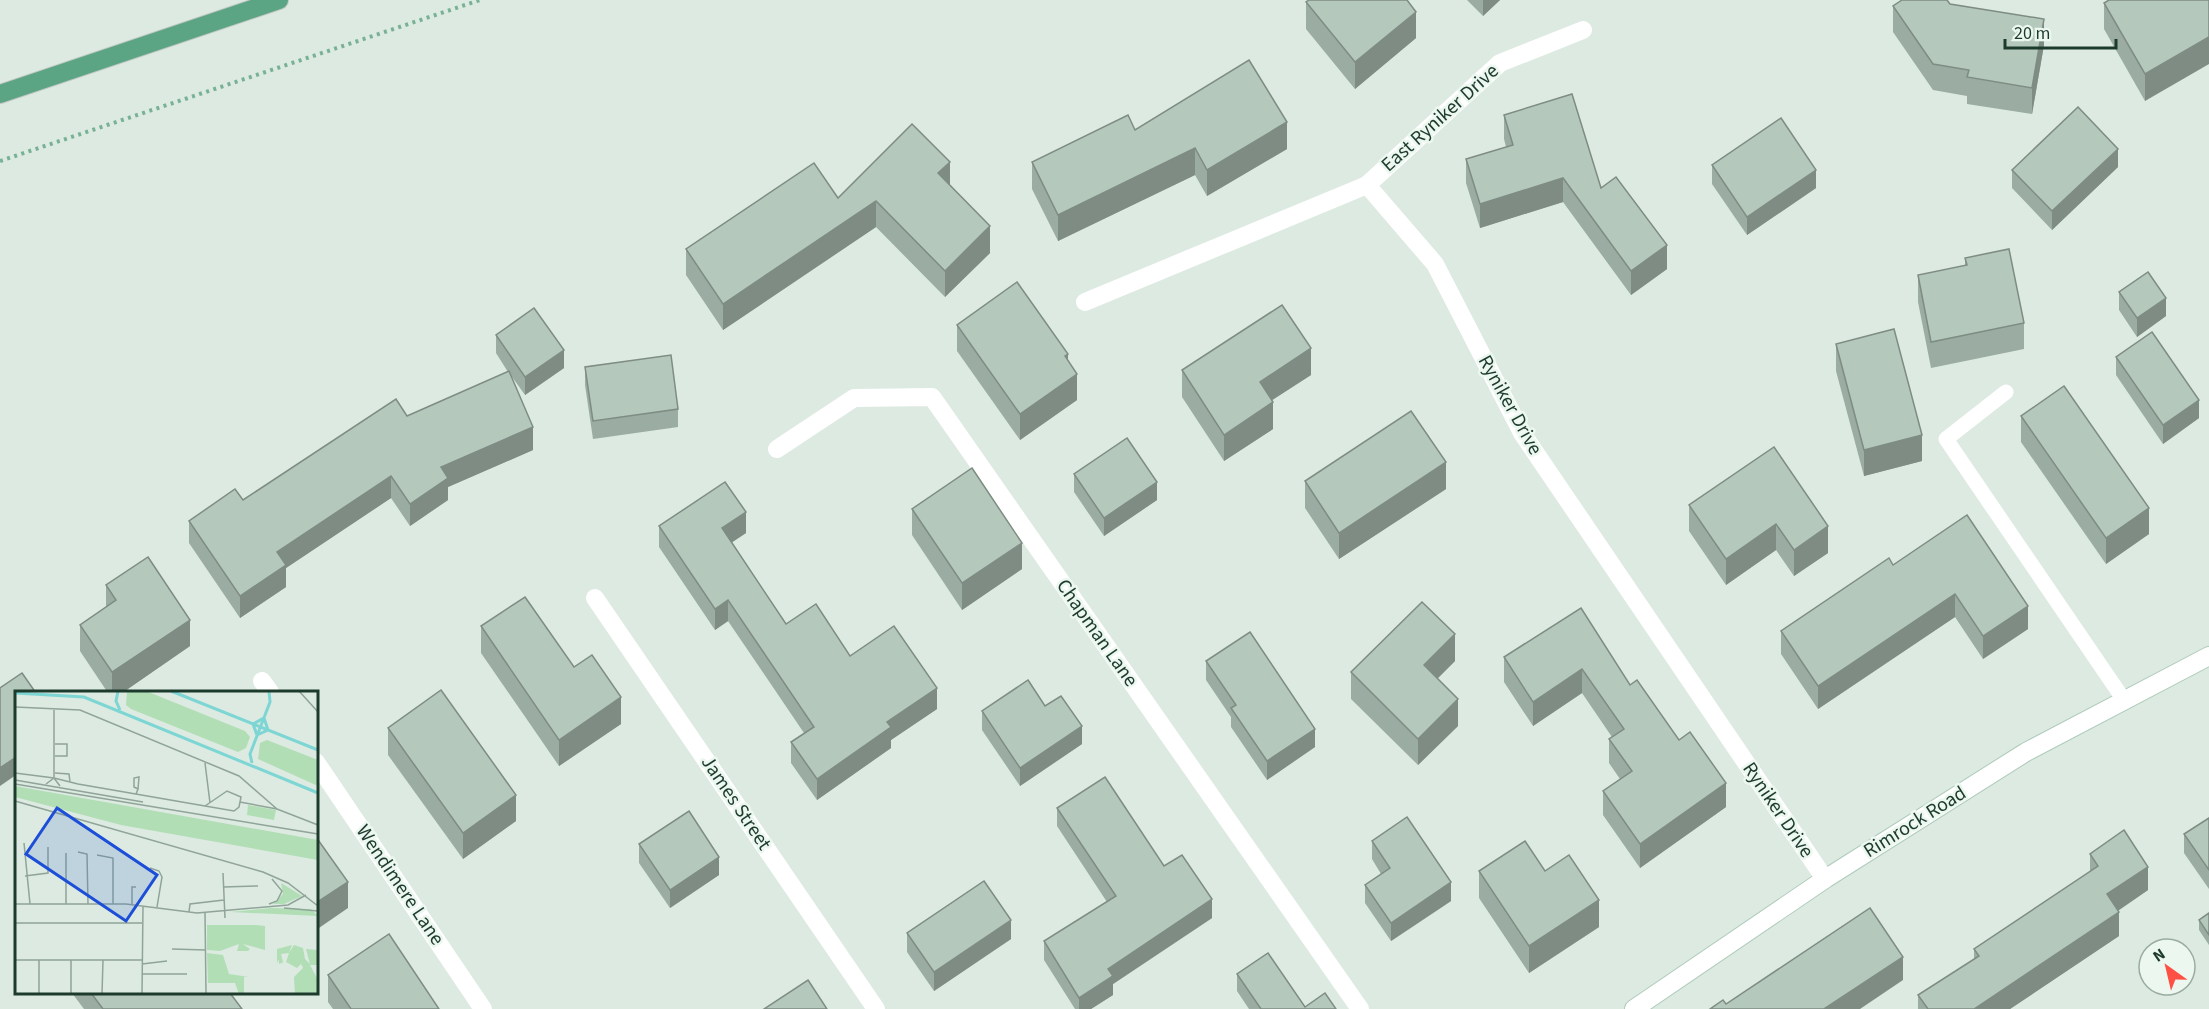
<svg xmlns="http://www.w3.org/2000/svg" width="2209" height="1009" font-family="'Source Sans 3',sans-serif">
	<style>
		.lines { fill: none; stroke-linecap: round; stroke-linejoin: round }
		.secondary-casing { stroke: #aecbbb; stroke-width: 20 }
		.primary-casing { stroke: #c0c8c4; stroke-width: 20 }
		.path { stroke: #79b195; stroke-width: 4; stroke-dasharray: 3 4.5; stroke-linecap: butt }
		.lane { stroke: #fff; stroke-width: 15 }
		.street { stroke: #fff; stroke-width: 18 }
		.secondary { stroke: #fff; stroke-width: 18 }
		.primary { stroke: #5ca584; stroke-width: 18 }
		.wall { fill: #9baca2 }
		.shaded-wall { fill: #7e8c84 }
		.building { fill: #b4c8bc; stroke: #7e8c84; stroke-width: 1.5 }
		.labels { text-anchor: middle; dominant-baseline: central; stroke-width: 5; stroke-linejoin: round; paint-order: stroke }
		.street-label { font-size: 20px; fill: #1d3b2d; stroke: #ecf7f0 }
		.inset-river { fill: none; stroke: #7dd6d3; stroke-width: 3 }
		.inset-road { fill: none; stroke: #90a499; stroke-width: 1.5 }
		.view { fill: #1d4ed8; fill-opacity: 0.15; stroke: #1d4ed8; stroke-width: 3 }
		.inset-edge { fill: none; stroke: #1d3b2d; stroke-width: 3 }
	</style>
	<rect width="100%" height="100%" fill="#dceae1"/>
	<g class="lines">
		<!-- secondary casing -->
		<g class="secondary-casing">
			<polyline id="secondary" points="1634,1009 1825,879 2026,752 2209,656"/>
		</g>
		<!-- primary casing -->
		<g class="primary-casing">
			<polyline id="primary" points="0,94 279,0"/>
		</g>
		<!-- path -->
		<polyline class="path" points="0,161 480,0"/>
		<!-- lane -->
		<polyline class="lane" points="2006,392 1946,439 2124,700"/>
		<!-- street -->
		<g class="street">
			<polyline points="1367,185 1500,63 1583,30"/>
			<polyline points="1085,302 1367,185 1435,264 1522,433 1825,879"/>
			<polyline points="777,449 854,398 932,397 1360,1009"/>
			<polyline points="595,598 876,1009"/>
			<polyline points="262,681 270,692"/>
			<polyline points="316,762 483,1009"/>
		</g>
		<!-- secondary -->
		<use href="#secondary" class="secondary"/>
		<!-- primary -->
		<use href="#primary" class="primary"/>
	</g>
	<!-- wall -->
	<g class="wall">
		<polygon points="1467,0 1500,0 1483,16"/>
		<polygon points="2209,0 2145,101 2104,29 2104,3"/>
		<polygon points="1306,2 1416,38 1355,89 1306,29"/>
		<polygon points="1950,4 2044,45 2032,114 1967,104 1967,96 1933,90 1893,32 1893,6"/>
		<polygon points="1504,115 1601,188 1667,269 1631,295 1563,202 1480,228 1466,183 1466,159 1506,147 1504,139"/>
		<polygon points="1135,130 1287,149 1207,196 1195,175 1058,241 1032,189 1032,162"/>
		<polygon points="1712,165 1816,188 1747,235 1712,184"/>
		<polygon points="2118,167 2052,230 2012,188 2012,170"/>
		<polygon points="950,185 990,253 945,297 876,227 723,330 686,275 686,249 838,198"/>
		<polygon points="1965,258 2024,323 2024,349 1931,368 1918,302 1918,275 1965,266"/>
		<polygon points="2119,292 2166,316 2137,337 2119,310"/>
		<polygon points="957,325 1068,360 1077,400 1020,440 957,351"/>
		<polygon points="496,335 564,368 525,395 510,374 533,450 448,487 448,500 410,526 391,498 286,568 286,587 240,618 189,543 189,521 243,500 407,416 508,372 496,353"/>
		<polygon points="1836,344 1922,461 1864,476 1836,371"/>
		<polygon points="2116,357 2199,418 2163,444 2116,375"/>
		<polygon points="585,367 678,409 678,427 593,439 585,385"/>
		<polygon points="1182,370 1311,375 1272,400 1273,429 1224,461 1182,397"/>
		<polygon points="2021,416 2149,534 2106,564 2021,442"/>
		<polygon points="1074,474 1157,500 1104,536 1074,492"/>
		<polygon points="1305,481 1446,489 1339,559 1305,508"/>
		<polygon points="1689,505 1828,526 1828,553 1794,576 1776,550 1726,585 1689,531"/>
		<polygon points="912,509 1022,569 962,610 912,535"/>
		<polygon points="659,526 746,533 732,542 786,624 850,656 937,709 891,740 891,748 817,800 791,763 791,742 804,733 728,621 715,630 659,547"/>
		<polygon points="1893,565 2028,629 1983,659 1955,617 1818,709 1781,654 1781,631"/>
		<polygon points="106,585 190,646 122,693 108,693 80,651 80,625 106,607"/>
		<polygon points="1581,608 1630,685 1726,807 1640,868 1603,815 1603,791 1620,779 1609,763 1609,739 1612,737 1582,693 1533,726 1504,682 1504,657"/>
		<polygon points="481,626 574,667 621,724 559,766 481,653"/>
		<polygon points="1206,661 1315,747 1267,780 1231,727 1231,717 1206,680"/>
		<polygon points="1455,661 1437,679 1458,726 1418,765 1351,699 1351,672"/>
		<polygon points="1045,706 1082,744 1020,786 982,730 982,711"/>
		<polygon points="388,728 516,821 463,859 388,755"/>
		<polygon points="1057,808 1164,866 1212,918 1113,984 1113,995 1091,1009 1075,1009 1044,960 1044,941 1107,902 1057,826"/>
		<polygon points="2209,818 2209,889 2184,853 2184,834"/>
		<polygon points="1372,841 1451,901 1391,941 1365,903 1365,885 1381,874 1372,859"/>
		<polygon points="639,844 719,875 670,908 639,863"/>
		<polygon points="2090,854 2148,890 2118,911 2119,936 2010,1009 1918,1009 1918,995 1974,959 1974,949 2090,872"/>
		<polygon points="1479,871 1545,871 1599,927 1529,973 1479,898"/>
		<polygon points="2209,913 2209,945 2199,930 2199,920"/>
		<polygon points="907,933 1011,939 934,991 907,952"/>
		<polygon points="1237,974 1305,1007 1336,1009 1249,1009 1237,991"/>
		<polygon points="328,975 439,1009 333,1009 328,1002"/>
		<polygon points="72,993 176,993 177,994 242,1009 84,1009"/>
	</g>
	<!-- shaded-wall -->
	<g class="shaded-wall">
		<polygon points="1483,0 1500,0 1483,16"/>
		<polygon points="1416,12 1416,38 1355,89 1355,62"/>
		<polygon points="2044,19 2044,45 2032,114 2032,88"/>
		<polygon points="2209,37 2209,64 2145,101 2145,74"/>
		<polygon points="1287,122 1287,149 1207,196 1207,170"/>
		<polygon points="1195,148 1195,175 1058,241 1058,215"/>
		<polygon points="2118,149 2118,167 2052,230 2052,211"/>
		<polygon points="950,162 950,188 938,173"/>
		<polygon points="1816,170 1816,188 1747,235 1747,217"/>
		<polygon points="1563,178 1563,202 1480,228 1480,204"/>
		<polygon points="876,201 876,227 723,330 723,304"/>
		<polygon points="990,226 990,253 945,297 945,271"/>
		<polygon points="1667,245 1667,269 1631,295 1631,271"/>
		<polygon points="2166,298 2166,316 2137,337 2137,318"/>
		<polygon points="1311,348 1311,375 1260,408 1260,382"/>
		<polygon points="564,350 564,368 525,395 525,377"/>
		<polygon points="1068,354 1068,380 1077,374 1077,400 1020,440 1020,414 1065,356"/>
		<polygon points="2199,400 2199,418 2163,444 2163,425"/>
		<polygon points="1273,402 1273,429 1224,461 1224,435"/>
		<polygon points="533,427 533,450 448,487 448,500 410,526 410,504 441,467"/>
		<polygon points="1922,435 1922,461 1864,476 1864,450"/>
		<polygon points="1446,462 1446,489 1339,559 1339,533"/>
		<polygon points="391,476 391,498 286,568 286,587 240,618 240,596 277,552"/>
		<polygon points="1157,482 1157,500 1104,536 1104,518"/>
		<polygon points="2149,508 2149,534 2106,564 2106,538"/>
		<polygon points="746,512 746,533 722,549 722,528"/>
		<polygon points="1776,524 1776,550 1726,585 1726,559"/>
		<polygon points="1828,526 1828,553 1794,576 1794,550"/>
		<polygon points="1022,543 1022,569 962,610 962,583"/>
		<polygon points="1955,594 1955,617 1818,709 1818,686"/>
		<polygon points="728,600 728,621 715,630 715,609"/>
		<polygon points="2028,606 2028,629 1983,659 1983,636"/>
		<polygon points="190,620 190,646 122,693 112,693 112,672"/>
		<polygon points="1455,634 1455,661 1424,692 1424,665"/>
		<polygon points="1582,669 1582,693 1533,726 1533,702"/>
		<polygon points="937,688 937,709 891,740 891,748 817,800 817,779 887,722"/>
		<polygon points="621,697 621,724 559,766 559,740"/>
		<polygon points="1458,699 1458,726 1418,765 1418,739"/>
		<polygon points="1082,726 1082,744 1020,786 1020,768"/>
		<polygon points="1315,729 1315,747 1267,780 1267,761"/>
		<polygon points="16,757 16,775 0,786 0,768"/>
		<polygon points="1726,783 1726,807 1640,868 1640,844"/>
		<polygon points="516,795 516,821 463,859 463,833"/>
		<polygon points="719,857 719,875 670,908 670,890"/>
		<polygon points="2148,867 2148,890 2107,918 2107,894"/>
		<polygon points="348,882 348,908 316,930 316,903"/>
		<polygon points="1451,882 1451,901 1391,941 1391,923"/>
		<polygon points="1212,899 1212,918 1113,984 1113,995 1091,1009 1079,1009 1079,998 1108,969"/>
		<polygon points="1599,900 1599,927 1529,973 1529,946"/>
		<polygon points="2119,912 2119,936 2010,1009 1974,1009"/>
		<polygon points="1011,920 1011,939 934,991 934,972"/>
		<polygon points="1903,957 1903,980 1860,1009 1824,1009"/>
	</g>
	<!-- building -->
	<g class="building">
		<polygon points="1309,0 1407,0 1416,12 1355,62 1306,2"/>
		<polygon points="1902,0 1947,0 1950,4 2044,19 2032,88 1967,77 1969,70 1933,64 1893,6"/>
		<polygon points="2109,0 2209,0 2209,37 2145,74 2104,3"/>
		<polygon points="1249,60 1287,122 1207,170 1195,148 1058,215 1032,162 1128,115 1135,130"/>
		<polygon points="1572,94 1601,188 1616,177 1667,245 1631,271 1563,178 1480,204 1466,159 1513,145 1504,115"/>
		<polygon points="2078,107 2118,149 2052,211 2012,170"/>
		<polygon points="1781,118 1816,170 1747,217 1712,165"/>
		<polygon points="912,124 950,162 938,173 990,226 945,271 876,201 723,304 686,249 814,163 838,198"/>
		<polygon points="2009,249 2024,323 1931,342 1918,275 1967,265 1965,258"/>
		<polygon points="2148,272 2166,298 2137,318 2119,292"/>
		<polygon points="1017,282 1068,354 1065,356 1077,374 1020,414 957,325"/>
		<polygon points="1282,305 1311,348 1260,382 1273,402 1224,435 1182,370"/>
		<polygon points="534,308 564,350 525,377 496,335"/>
		<polygon points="1894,329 1922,435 1864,450 1836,344"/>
		<polygon points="2152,332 2199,400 2163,425 2116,357"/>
		<polygon points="671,355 678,409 593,421 585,367"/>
		<polygon points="509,371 533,427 441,467 448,478 410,504 391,476 277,552 286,565 240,596 189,521 235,489 243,500 396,399 407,416"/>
		<polygon points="2064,386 2149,508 2106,538 2021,416"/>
		<polygon points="1411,411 1446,462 1339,533 1305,481"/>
		<polygon points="1127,438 1157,482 1104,518 1074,474"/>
		<polygon points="1774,447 1828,526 1794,550 1776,524 1726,559 1689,505"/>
		<polygon points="972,468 1022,543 962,583 912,509"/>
		<polygon points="725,482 746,512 722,528 786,624 816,604 850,656 894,626 937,688 887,722 891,727 817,779 791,742 814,727 728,600 715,609 659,526"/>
		<polygon points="1967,515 2028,606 1983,636 1955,594 1818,686 1781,631 1889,558 1893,565"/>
		<polygon points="148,557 190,620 112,672 80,625 116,600 106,585"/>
		<polygon points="525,597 574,667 592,655 621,697 559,740 481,626"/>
		<polygon points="1422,602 1455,634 1424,665 1458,699 1418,739 1351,672"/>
		<polygon points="1581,608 1630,685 1637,680 1679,740 1690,732 1726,783 1640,844 1603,791 1632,771 1609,739 1624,729 1582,669 1533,702 1504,657"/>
		<polygon points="1250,632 1315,729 1267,761 1231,708 1236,705 1206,661"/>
		<polygon points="22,673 36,693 16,693 16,757 0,768 0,688"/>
		<polygon points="1028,680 1045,706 1061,696 1082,726 1020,768 982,711"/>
		<polygon points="441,690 516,795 463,833 388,728"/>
		<polygon points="1105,777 1164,866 1182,855 1212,899 1108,969 1113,976 1079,998 1044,941 1116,896 1057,808"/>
		<polygon points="689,811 719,857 670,890 639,844"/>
		<polygon points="1407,817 1451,882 1391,923 1365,885 1390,868 1372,841"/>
		<polygon points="2209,818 2209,870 2184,834"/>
		<polygon points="2124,830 2148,867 2107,894 2119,912 1974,1009 1928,1009 1918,995 1979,956 1974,949 2098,866 2090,854"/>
		<polygon points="316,837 348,882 316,903"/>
		<polygon points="1525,841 1545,871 1569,855 1599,900 1529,946 1479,871"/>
		<polygon points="984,881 1011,920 934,972 907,933"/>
		<polygon points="1870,908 1903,957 1824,1009 1710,1009 1723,1000 1726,1004"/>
		<polygon points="2209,913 2209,935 2199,920"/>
		<polygon points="389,934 439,1009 351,1009 328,975"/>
		<polygon points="1268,953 1305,1007 1325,993 1336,1009 1261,1009 1237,974"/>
		<polygon points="808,980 827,1009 764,1009"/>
		<polygon points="91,993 176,993 177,994 179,993 230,993 242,1009 103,1009"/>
	</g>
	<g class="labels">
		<!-- street labels -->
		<g class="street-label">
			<text transform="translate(1440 118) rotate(-42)">East Ryniker Drive</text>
			<text transform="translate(1510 405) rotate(61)">Ryniker Drive</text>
			<text transform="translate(1097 633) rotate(55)">Chapman Lane</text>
			<text transform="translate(736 803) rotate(56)">James Street</text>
			<text transform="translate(1778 810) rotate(56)">Ryniker Drive</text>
			<text transform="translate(1915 822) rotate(-32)">Rimrock Road</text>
			<text transform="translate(400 885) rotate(56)">Wendimere Lane</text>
		</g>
	</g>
	<!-- overview -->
	<g transform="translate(15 691)">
		<rect width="303" height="303" fill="#dceae1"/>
		<path d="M112,0H131L230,40L235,46L231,57L223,61L116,18L111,14ZM252,49L303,69V95L243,68L245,52ZM0,95L303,149V169L106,134L0,106ZM233,114L261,119L259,129L232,124ZM266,192L268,193L287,205L269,213H258L268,203ZM256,217L296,218L303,225L215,221ZM241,234L250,235V259L228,253L235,258L233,260H222L224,253L205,260L192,259V234ZM277,254L274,262L279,254L288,257L290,268L295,273L291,258L303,259V274H295L303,289V303H280L279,286L288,277L286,273L282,277L271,271L274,262L266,263L268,271L267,272L264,273V268L262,272V258ZM192,262L208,264L214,283L234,286H229V303H224L220,292H193Z" fill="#b2deb6"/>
		<path class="inset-river" d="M103,0L101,10L105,19M156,0L303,59M0,2L69,6L303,102M249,27L253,39L242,44L238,33ZM237,72L235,63L255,11L254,0"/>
		<path class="inset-road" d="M284,0L303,21M0,16L65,19L224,85L262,118M39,18V87M40,65H52V53H40M190,72L195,112M0,82L39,87L63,93L190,115L219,120L224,116L226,106L212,100L190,115M40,82L54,83L55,91M0,89L128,111M0,93L303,143M31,93L39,87L45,95M121,103L123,98L124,86L119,87V96L123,98M0,110L248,181L273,192L303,215M225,111L262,118L303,134M9,152L15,213M63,161L72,163L73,213M51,162V213M82,164L98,167V213M135,177L144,180L147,186L142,216M208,182L210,227M10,185L33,182V156M208,196L243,195M0,213H111L182,222L273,214L291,204M254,213L262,210L267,200L257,188M117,214V196H121M269,217L303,220M174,221L175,213L209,209M190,221L191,303M0,232H127M157,258L191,259M0,269H127M127,273L152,270M127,283H172M24,303V269M56,303V269M87,303L88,269M127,303L128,215"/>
		<path class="view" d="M42,117L142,184L111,230L11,163Z"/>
		<rect width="303" height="303" class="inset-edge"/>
	</g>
	<!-- north arrow -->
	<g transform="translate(2167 967) rotate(326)"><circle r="28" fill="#ecf7f0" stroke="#99aca2" stroke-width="1.5"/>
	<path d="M0-4.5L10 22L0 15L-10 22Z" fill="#ff5045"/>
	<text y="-9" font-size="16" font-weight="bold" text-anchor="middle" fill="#1d3b2d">N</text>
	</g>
	<!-- scale -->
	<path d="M2005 39v9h111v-9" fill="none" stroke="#1d3b2d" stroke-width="3"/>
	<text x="2014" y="39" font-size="18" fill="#1d3b2d" stroke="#ecf7f0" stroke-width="4.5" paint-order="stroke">20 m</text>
</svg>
